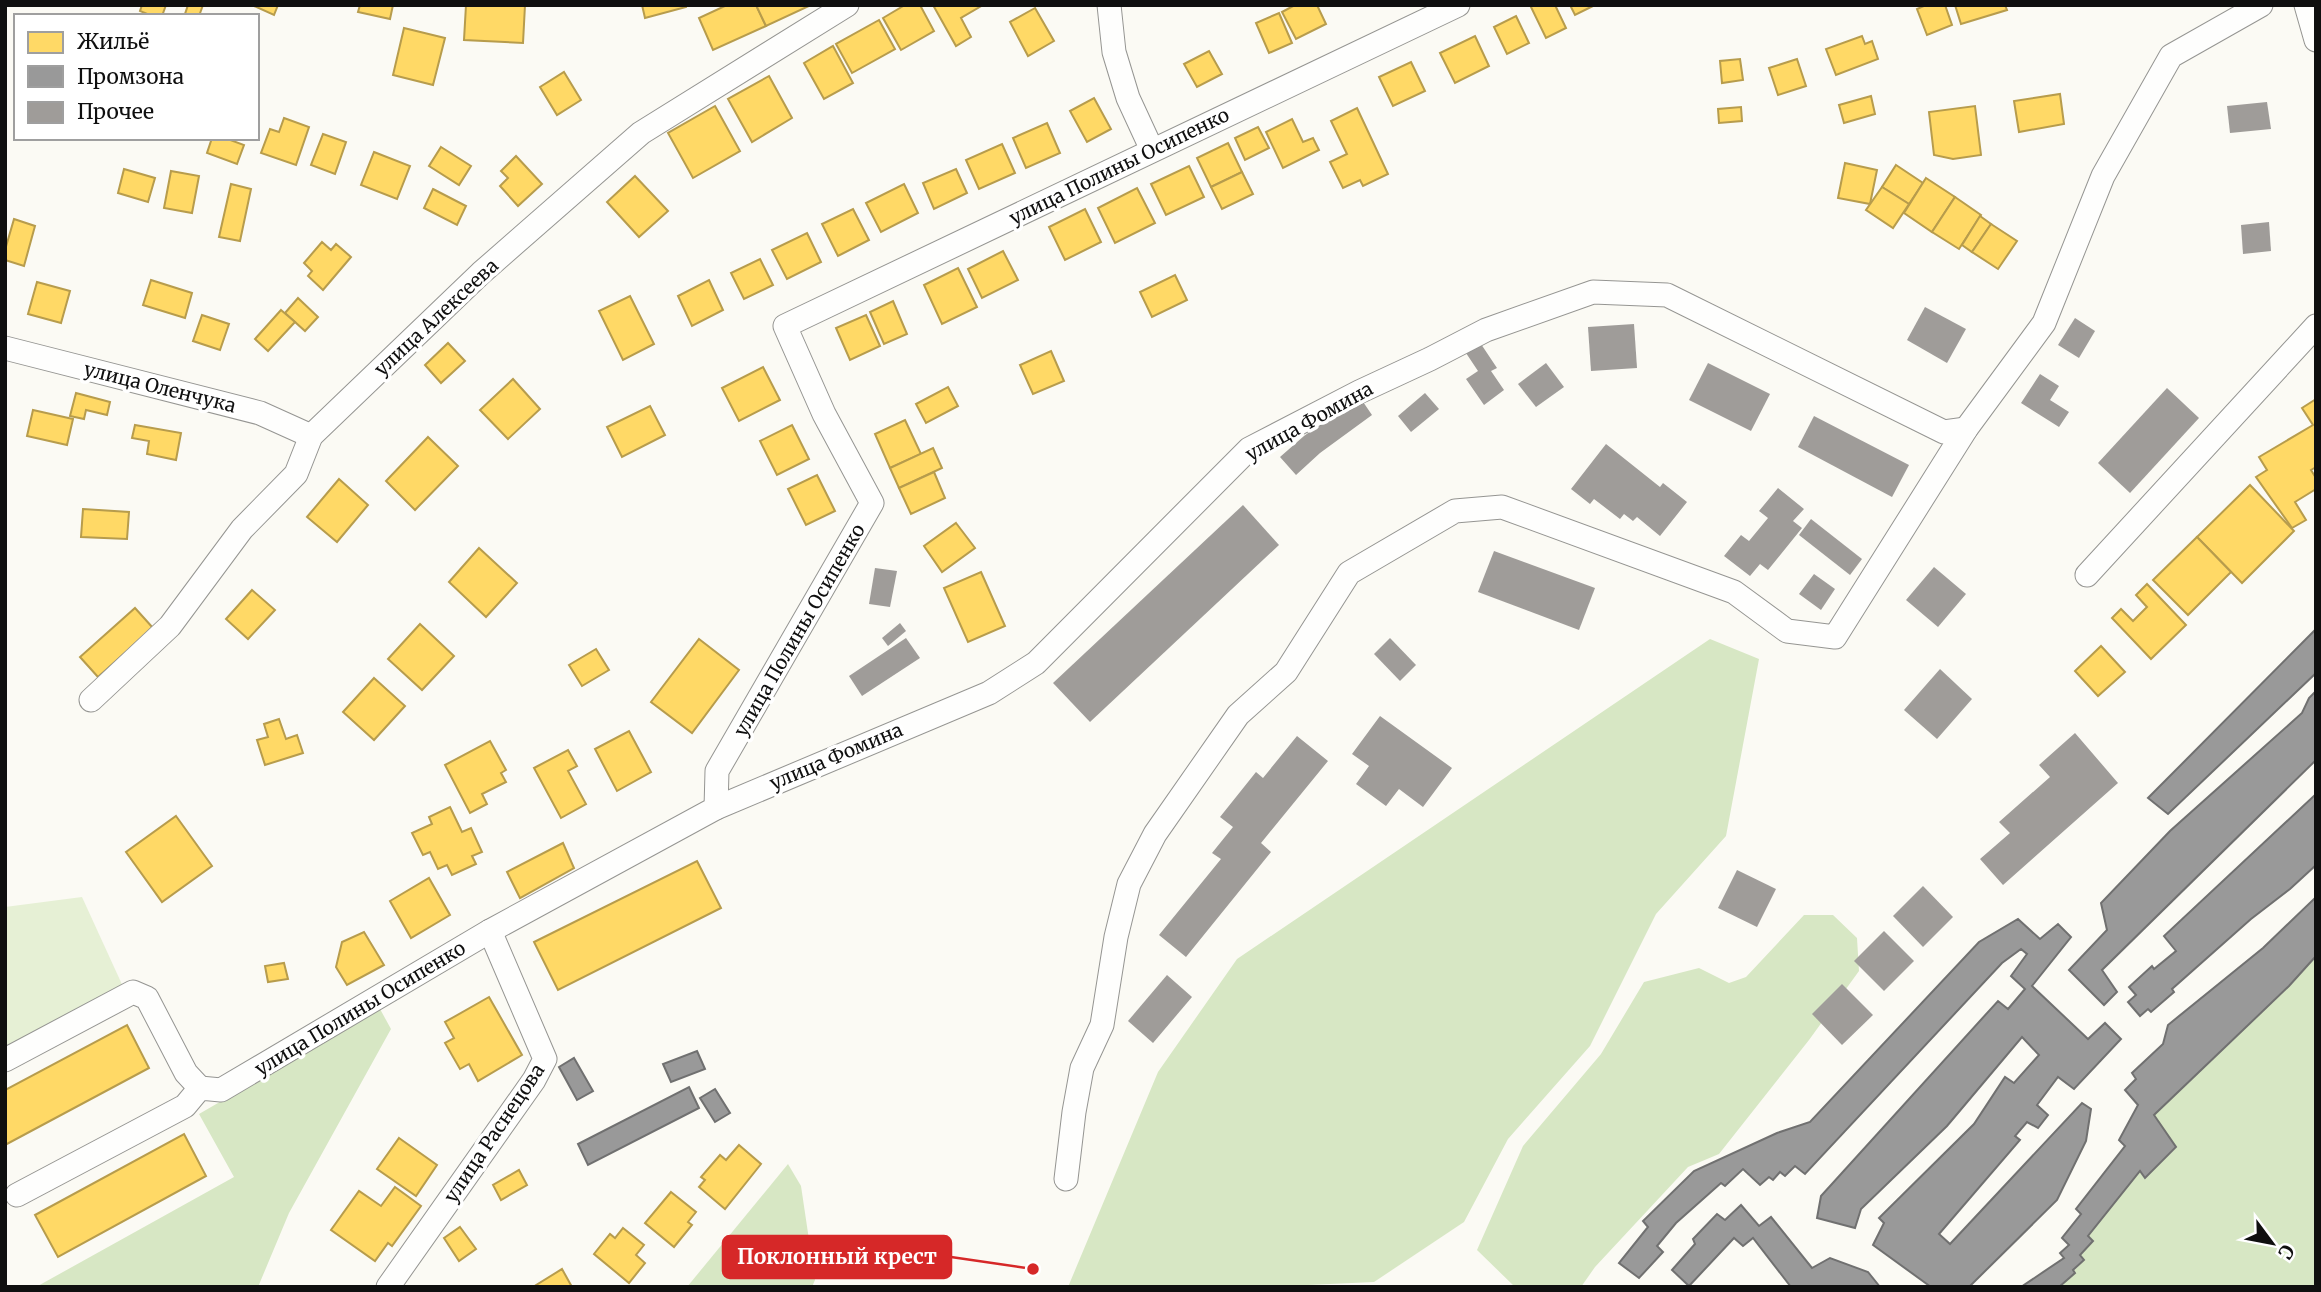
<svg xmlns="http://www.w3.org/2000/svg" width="2321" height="1292" font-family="Merriweather,serif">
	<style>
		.green { fill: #e6f0d5 }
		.forest { fill: #d7e7c4 }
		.homes { fill: #ffd966; stroke: #b79c4c; stroke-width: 2 }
		.industry { fill: #999; stroke: #707070; stroke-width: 2 }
		.building { fill: #9f9c99 }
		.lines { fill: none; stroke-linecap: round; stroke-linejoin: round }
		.minor-casing { stroke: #959592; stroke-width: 25 }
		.minor { stroke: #fefefd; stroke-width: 23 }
		.labels { text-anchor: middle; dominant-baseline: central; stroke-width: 7; stroke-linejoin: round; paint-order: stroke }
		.street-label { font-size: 19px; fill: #0f0f0f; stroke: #fff }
		.leader { fill: none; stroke: #d62828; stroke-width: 2.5 }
		.callout-dot { fill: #d62828; stroke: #fff; stroke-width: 2.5 }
		.callout { fill: #d62828; stroke: #d62828; stroke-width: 2.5 }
		.callout-label { font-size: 21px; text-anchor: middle; font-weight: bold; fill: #fff }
	</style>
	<rect width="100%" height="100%" fill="#fbfaf4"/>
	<!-- green -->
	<polygon class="green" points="82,897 125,991 5,1052 5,907"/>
	<!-- forest -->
	<g class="forest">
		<polygon points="1710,639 1759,659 1726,836 1656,914 1590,1046 1508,1139 1464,1222 1374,1282 1267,1287 1068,1287 1158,1072 1237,959"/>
		<polygon points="1804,915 1833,915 1857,938 1859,971 1809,1040 1719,1154 1688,1167 1595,1267 1581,1287 1515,1287 1477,1250 1523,1146 1601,1054 1644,982 1699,968 1729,983 1746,977"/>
		<polygon points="2316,956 2316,1287 2059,1287 2084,1260 2080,1255 2088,1236 2140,1171 2145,1178 2176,1148 2154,1115 2289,986"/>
		<polygon points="380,1009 391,1029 289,1213 258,1287 36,1287 234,1177 199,1114"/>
		<polygon points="788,1164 801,1186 815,1280 812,1287 687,1287"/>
	</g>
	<!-- homes -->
	<g class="homes">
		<polygon points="142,5 166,5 162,16 152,16 140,11"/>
		<polygon points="188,5 203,5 199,16 185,14"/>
		<polygon points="252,5 278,5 274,15"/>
		<polygon points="360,5 393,5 390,19 358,12"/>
		<polygon points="466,5 525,5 523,43 464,40"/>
		<polygon points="642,5 686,5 686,7 645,18"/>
		<polygon points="727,5 756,5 766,26 713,50 699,18"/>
		<polygon points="756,5 808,5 809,6 766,26"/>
		<polygon points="905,5 920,5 934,31 901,50 883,18"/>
		<polygon points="933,5 983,5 961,18 971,37 956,46"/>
		<polygon points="1295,5 1317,5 1326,24 1296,39 1282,12"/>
		<polygon points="1530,5 1555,5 1566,28 1546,38"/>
		<polygon points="1570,5 1595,5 1575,15"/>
		<polygon points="1926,5 1945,5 1952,25 1927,35 1917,9"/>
		<polygon points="1955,5 2005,5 2007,10 1961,24"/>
		<polygon points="1035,8 1054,41 1028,56 1010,22"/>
		<polygon points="1279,13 1292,43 1269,53 1256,23"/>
		<polygon points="1516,16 1529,43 1507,54 1494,27"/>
		<polygon points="879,20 895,49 852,73 836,44"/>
		<polygon points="404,28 445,38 433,85 393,75"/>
		<polygon points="1475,36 1489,66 1455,83 1440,53"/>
		<polygon points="1862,36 1865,44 1872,41 1878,59 1836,75 1826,49"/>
		<polygon points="833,46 853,83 824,99 804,63"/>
		<polygon points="1209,51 1222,74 1197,87 1184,64"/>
		<polygon points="1740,59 1743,80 1722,83 1720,61"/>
		<polygon points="1797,59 1806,86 1778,95 1769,68"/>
		<polygon points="1411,62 1425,91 1393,106 1379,77"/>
		<polygon points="564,72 581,100 557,115 540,87"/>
		<polygon points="769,76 792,118 752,142 728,99"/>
		<polygon points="2060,94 2064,124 2019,132 2014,101"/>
		<polygon points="1871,96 1875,114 1844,123 1839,105"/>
		<polygon points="1094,98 1111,129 1087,142 1070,111"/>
		<polygon points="715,106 740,151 693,178 668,133"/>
		<polygon points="1975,106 1981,155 1953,159 1934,155 1929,112"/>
		<polygon points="1741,107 1742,121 1719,123 1718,109"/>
		<polygon points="1357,108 1388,174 1363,186 1360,180 1343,188 1330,162 1347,154 1331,121"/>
		<polygon points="284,118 309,127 296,165 261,153 270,129 279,132"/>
		<polygon points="1292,119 1303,142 1313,138 1319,150 1283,168 1266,132"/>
		<polygon points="1047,123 1060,153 1026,168 1013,138"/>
		<polygon points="1258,127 1269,148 1245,160 1235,138"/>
		<polygon points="323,134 346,142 335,174 311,165"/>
		<polygon points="212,138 225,138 244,145 237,164 207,153"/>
		<polygon points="1228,143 1242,172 1211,187 1197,158"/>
		<polygon points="1002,144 1015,173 979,189 966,160"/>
		<polygon points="441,147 471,166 459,185 429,166"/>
		<polygon points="374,152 410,166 397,199 361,185"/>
		<polygon points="516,156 542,184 518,206 500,186 508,178 501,171"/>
		<polygon points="1845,163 1877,170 1870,204 1838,198"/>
		<polygon points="1896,165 1923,183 1909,204 1882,187"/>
		<polygon points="1189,166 1204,197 1166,215 1151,184"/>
		<polygon points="124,169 155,178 148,202 118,193"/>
		<polygon points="956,169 967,193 934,209 923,183"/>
		<polygon points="171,171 199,176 192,213 164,208"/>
		<polygon points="1242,172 1253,194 1222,209 1211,187"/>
		<polygon points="635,176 668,211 639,237 607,202"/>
		<polygon points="1926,178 1955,197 1932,232 1904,213"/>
		<polygon points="231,184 251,189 240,241 219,237"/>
		<polygon points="904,184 918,213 881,232 866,203"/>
		<polygon points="1882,187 1909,204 1893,228 1866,210"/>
		<polygon points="1137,188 1155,223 1115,243 1098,208"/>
		<polygon points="433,189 466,206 457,225 424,208"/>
		<polygon points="1955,197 1981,215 1959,249 1932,232"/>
		<polygon points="853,209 869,240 838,256 822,224"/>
		<polygon points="1085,209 1101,242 1065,260 1049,227"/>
		<polygon points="1980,216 1991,224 1972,252 1962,245"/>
		<polygon points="14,219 35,226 24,266 5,260 5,250"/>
		<polygon points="1991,224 2017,241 1998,269 1972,252"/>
		<polygon points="807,233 821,262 787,279 772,250"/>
		<polygon points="322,242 331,250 336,244 351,257 323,290 308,276 312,271 304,263"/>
		<polygon points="1003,251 1018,280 982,298 968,269"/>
		<polygon points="760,259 773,285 744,299 731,273"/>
		<polygon points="958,268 977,307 942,324 924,285"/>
		<polygon points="1175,275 1187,300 1152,317 1140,292"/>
		<polygon points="151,280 192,293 185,318 143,305"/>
		<polygon points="709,280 723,310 692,326 678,296"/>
		<polygon points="37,282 70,291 61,323 28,314"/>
		<polygon points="630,296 654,344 623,360 599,311"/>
		<polygon points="298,298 318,317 305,331 285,313"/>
		<polygon points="893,301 907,334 884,344 870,312"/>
		<polygon points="281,310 295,322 268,351 255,339"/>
		<polygon points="202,315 229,324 220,350 193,341"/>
		<polygon points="866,315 880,346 850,360 836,328"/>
		<polygon points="448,343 465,361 441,383 425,365"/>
		<polygon points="1051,351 1064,381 1033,394 1020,365"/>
		<polygon points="763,367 780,400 739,421 722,388"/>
		<polygon points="513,379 540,409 508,439 480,410"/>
		<polygon points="948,387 958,406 926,423 916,404"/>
		<polygon points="76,393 110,402 107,415 86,410 84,419 70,416"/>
		<polygon points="2316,399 2316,467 2311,470 2316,478 2316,489 2295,502 2306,520 2292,528 2256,477 2267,470 2259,457 2313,425 2302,408"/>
		<polygon points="650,406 665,435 622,457 607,427"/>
		<polygon points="33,410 73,419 67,445 27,436"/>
		<polygon points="905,420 921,454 890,468 875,434"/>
		<polygon points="135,425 181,433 176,460 147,454 149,441 132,438"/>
		<polygon points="792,425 809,459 777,475 760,441"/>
		<polygon points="428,437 458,466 415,510 386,481"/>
		<polygon points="933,448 942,468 899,488 890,468"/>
		<polygon points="934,472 945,498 911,514 899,488"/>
		<polygon points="817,475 835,511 806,525 788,489"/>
		<polygon points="339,479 368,505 337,542 307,517"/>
		<polygon points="2250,485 2294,531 2242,583 2197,537"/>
		<polygon points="83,509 129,512 127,539 81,537"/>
		<polygon points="956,523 975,548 942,572 924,546"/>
		<polygon points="2197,537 2231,572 2188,615 2153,580"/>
		<polygon points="479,548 517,583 486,617 449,582"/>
		<polygon points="981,572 1005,626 968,642 944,588"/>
		<polygon points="2147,584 2186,625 2151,659 2112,618 2121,609 2133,621 2147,607 2136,595"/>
		<polygon points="252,590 275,610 248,639 226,619"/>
		<polygon points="135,608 153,628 98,677 80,657"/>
		<polygon points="420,624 454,656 422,690 388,659"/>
		<polygon points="699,639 739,670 692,733 651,702"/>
		<polygon points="2101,646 2125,672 2098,696 2075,671"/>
		<polygon points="596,649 609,670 582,686 569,665"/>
		<polygon points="374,678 405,706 374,740 343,712"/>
		<polygon points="279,719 286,739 297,735 303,753 265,765 257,740 268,737 264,724"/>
		<polygon points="629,731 651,772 617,791 595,749"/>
		<polygon points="490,741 506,770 501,773 506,782 482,794 487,804 470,813 445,765"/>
		<polygon points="568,750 577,766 568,771 586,804 561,818 534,768"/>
		<polygon points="450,807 462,832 471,828 482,852 472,856 476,864 452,875 447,865 438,869 430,852 423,855 412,833 432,824 429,817"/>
		<polygon points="176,816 212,866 162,902 126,852"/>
		<polygon points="563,843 574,868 520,898 507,872"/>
		<polygon points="697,861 721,908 558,990 534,942"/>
		<polygon points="429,878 450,915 411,938 390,901"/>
		<polygon points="364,932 384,965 347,985 336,967 342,942"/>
		<polygon points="284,963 288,979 268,982 265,966"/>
		<polygon points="489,997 522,1055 478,1081 469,1064 460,1069 445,1043 454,1038 445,1022"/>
		<polygon points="127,1025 149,1068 5,1145 5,1090"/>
		<polygon points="184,1134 206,1176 58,1257 35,1215"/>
		<polygon points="399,1138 437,1165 416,1196 377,1169"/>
		<polygon points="739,1145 761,1164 725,1209 699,1187 705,1180 701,1177 720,1155 726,1160"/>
		<polygon points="519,1170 527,1185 501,1200 493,1185"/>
		<polygon points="395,1187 421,1206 392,1246 388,1243 375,1261 331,1230 359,1191 381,1206"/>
		<polygon points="671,1192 696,1212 688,1222 692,1225 674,1247 645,1223"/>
		<polygon points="460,1227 476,1249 459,1261 444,1238"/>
		<polygon points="623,1228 644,1245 636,1255 645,1263 629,1283 594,1254 610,1234 615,1238"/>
		<polygon points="562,1269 572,1287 533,1287"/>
	</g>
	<!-- industry -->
	<g class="industry">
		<polygon points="2316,629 2316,673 2168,814 2148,798"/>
		<polygon points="2316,691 2316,760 2102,970 2117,992 2104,1005 2069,970 2107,930 2101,903 2170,831 2302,713 2309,698"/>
		<polygon points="2316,794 2316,865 2290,889 2251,919 2172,989 2174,992 2151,1012 2148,1009 2140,1016 2128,1002 2136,995 2129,987 2152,966 2154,969 2176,951 2164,936"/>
		<polygon points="2316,897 2316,956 2289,986 2154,1115 2176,1147 2145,1178 2140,1171 2088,1236 2093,1241 2080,1255 2084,1260 2073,1270 2075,1273 2059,1287 2021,1287 2064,1258 2060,1253 2069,1245 2062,1238 2081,1214 2076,1209 2125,1146 2119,1140 2138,1105 2125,1090 2136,1079 2132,1073 2163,1044 2168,1025 2263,948"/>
		<polygon points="2018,919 2040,939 2058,924 2071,937 2032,986 2088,1039 2105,1023 2121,1039 2074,1089 2058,1077 2037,1105 2048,1115 2038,1128 2027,1122 2015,1136 2020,1140 1939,1234 1950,1244 2082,1103 2091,1109 2086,1141 2057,1200 1969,1287 1931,1287 1873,1245 1884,1223 1879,1218 1974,1124 2005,1077 2014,1083 2039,1055 2022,1037 1947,1126 1861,1209 1855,1228 1817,1218 1821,1196 1998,1001 2008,1009 2025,989 2011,976 2027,954 2021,949 2002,963 1805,1174 1795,1166 1785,1176 1780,1172 1773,1180 1769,1177 1760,1185 1743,1169 1725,1186 1721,1183 1676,1223 1657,1246 1663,1252 1639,1278 1619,1263 1648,1227 1643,1221 1694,1171 1777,1133 1810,1122 1979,942"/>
		<polygon points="697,1051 705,1069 671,1082 663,1064"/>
		<polygon points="574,1058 593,1091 577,1100 559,1067"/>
		<polygon points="689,1087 699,1108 588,1165 578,1144"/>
		<polygon points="715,1089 730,1113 715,1122 700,1098"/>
		<polygon points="1741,1205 1759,1226 1771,1217 1812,1268 1830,1258 1868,1272 1880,1287 1791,1287 1753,1238 1743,1246 1734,1238 1689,1286 1672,1270 1695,1244 1693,1239 1717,1214 1725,1220"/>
	</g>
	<!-- building -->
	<g class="building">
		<polygon points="2267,102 2271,129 2230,133 2227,106"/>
		<polygon points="2269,222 2271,251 2243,254 2241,225"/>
		<polygon points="1925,307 1966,329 1947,363 1907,340"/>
		<polygon points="2075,318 2095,331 2079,358 2058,345"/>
		<polygon points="1634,324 1637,368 1591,371 1588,327"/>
		<polygon points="1481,344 1497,368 1491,371 1504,390 1484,405 1466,379 1478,371 1466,353"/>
		<polygon points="1546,363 1564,387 1536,407 1518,384"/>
		<polygon points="1708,363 1770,394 1751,431 1689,400"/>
		<polygon points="2040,374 2059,386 2050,400 2069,412 2059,427 2021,403"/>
		<polygon points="2167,388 2199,418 2130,493 2098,463"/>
		<polygon points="1425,393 1439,409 1411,432 1398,416"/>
		<polygon points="1359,396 1372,415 1320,453 1296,475 1280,457 1304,436"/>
		<polygon points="1814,416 1909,465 1892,497 1798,447"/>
		<polygon points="1606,444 1660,487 1663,483 1687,502 1660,536 1637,517 1633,521 1624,514 1620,519 1594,499 1590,504 1571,489"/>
		<polygon points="1778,488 1804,509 1793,521 1802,528 1768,570 1760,564 1750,576 1724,556 1741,535 1749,541 1768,518 1759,511"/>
		<polygon points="1243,505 1279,545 1090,722 1053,683"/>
		<polygon points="1811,519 1862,559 1850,575 1799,535"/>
		<polygon points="1494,551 1595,588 1579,630 1478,592"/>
		<polygon points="1934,567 1966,594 1938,627 1906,600"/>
		<polygon points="875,568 897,571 890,607 869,604"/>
		<polygon points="1814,574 1835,589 1821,610 1799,594"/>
		<polygon points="900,623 906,631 888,646 882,638"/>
		<polygon points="906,638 920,658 862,696 849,676"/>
		<polygon points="1390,638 1416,665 1400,681 1374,654"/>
		<polygon points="1940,669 1972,699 1937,739 1904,710"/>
		<polygon points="1380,716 1452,768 1423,807 1399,789 1386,806 1356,784 1369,766 1352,754"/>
		<polygon points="2075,733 2118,783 2003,885 1980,859 2010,833 1999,822 2050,777 2039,765"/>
		<polygon points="1297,736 1328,761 1261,843 1271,852 1186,957 1159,935 1221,859 1212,853 1233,827 1220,817 1256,772 1263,778"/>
		<polygon points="1737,870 1776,889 1757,927 1718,908"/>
		<polygon points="1923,886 1953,917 1923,947 1893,916"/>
		<polygon points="1884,931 1914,961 1884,991 1854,961"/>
		<polygon points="1167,975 1192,997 1153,1043 1128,1021"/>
		<polygon points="1842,984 1873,1015 1842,1045 1812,1014"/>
	</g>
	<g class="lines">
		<!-- minor casing -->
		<g class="minor-casing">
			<g id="minor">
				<polyline points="1109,5 1114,52 1128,98 1152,150"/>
				<polyline points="2306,5 2316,40"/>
				<polyline points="5,348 260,413 311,436"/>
				<polyline points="2087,575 2316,326"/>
				<polyline points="91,700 170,626 242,529 296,474 311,436 481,273 641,133 847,5"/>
				<polyline points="716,808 989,693 1036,663 1249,449 1359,392 1430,359 1486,330 1593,292 1667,295 1944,432 1966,429"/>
				<polyline points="5,1060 133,992 147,998 186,1073 200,1088"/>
				<polyline points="1066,1179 1074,1112 1082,1068 1102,1025 1116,937 1129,884 1155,834 1238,715 1286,672 1349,573 1455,511 1502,507 1734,592 1787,631 1835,637 1966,429 2044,323 2103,176 2171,56 2261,5"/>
				<polyline points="17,1195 185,1106 200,1088 221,1090 490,931 716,808 717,771 872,503 824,414 785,326 1458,5"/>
				<polyline points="388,1287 534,1080 545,1059 490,931"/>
			</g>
		</g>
		<!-- minor -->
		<use href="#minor" class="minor"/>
	</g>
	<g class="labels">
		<!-- street labels -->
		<g class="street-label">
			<text transform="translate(1119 166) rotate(-26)">улица Полины Осипенко</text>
			<text transform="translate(436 317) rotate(-43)">улица Алексеева</text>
			<text transform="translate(160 387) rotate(14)">улица Оленчука</text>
			<text transform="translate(1309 421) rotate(-29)">улица Фомина</text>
			<text transform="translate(799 630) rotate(-60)">улица Полины Осипенко</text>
			<text transform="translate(836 756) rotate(-23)">улица Фомина</text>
			<text transform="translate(360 1008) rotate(-31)">улица Полины Осипенко</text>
			<text transform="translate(494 1133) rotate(-56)">улица Раснецова</text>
		</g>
	</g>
	<!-- callouts -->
	<path class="leader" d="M1033 1269L951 1257"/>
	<circle class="callout-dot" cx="1033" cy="1269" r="7"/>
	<rect class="callout" x="723" y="1236" width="228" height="42" rx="7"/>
	<g class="callout-label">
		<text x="837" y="1264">Поклонный крест</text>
	</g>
	<!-- border -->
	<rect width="2321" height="1292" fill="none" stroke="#0f0f0f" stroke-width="14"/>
	<!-- legend -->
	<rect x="14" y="14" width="245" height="126" fill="#ffffff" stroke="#9f9f9f" stroke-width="2"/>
	<rect x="28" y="32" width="35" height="21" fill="#ffd966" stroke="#9f9f9f" stroke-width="2"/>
	<text x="77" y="49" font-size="21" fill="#0f0f0f">Жильё</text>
	<rect x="28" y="66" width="35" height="21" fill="#999999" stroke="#9f9f9f" stroke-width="2"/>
	<text x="77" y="84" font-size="21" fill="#0f0f0f">Промзона</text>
	<rect x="28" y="102" width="35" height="21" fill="#9f9c99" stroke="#9f9f9f" stroke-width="2"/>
	<text x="77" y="119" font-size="21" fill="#0f0f0f">Прочее</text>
	<!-- north arrow -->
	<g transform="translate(2272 1243) rotate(122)" stroke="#ffffff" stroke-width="5" paint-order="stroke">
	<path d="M0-5L12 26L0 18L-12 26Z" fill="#0f0f0f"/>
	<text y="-10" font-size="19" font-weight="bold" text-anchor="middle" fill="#0f0f0f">С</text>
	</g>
</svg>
